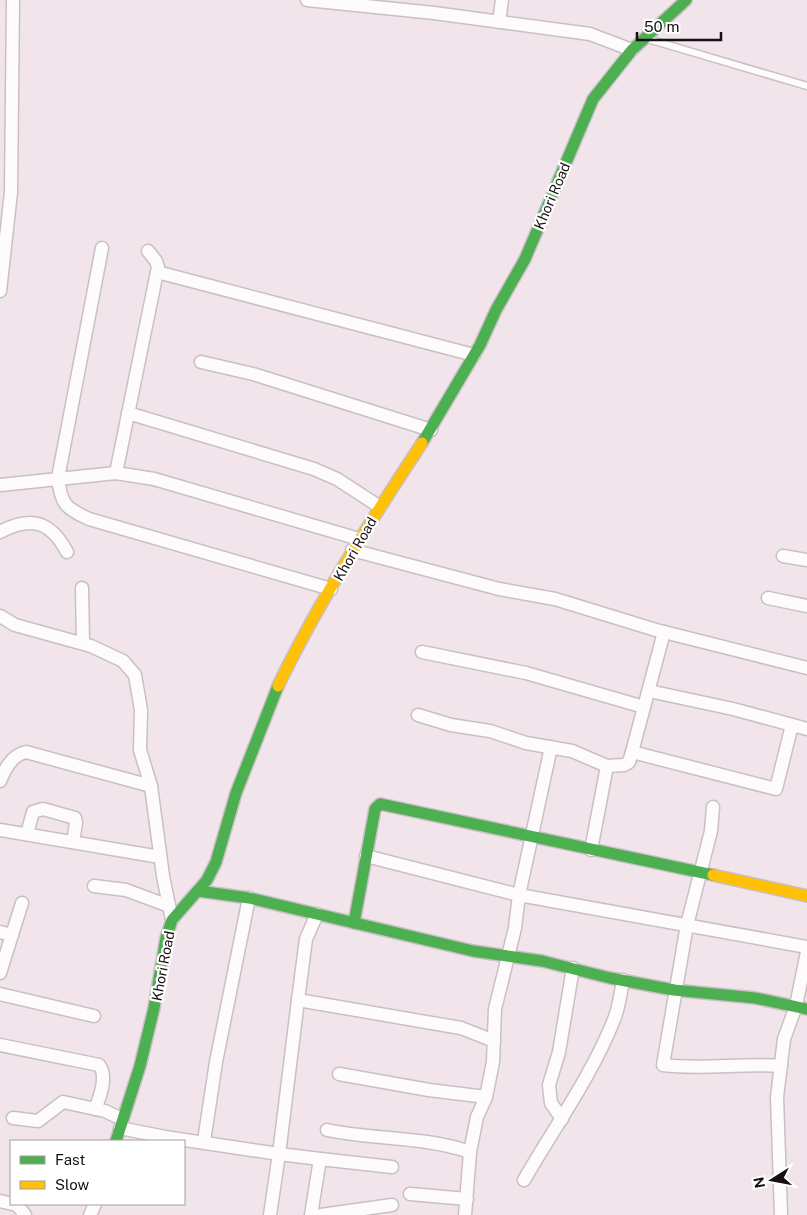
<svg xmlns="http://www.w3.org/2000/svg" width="807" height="1215" font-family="'Public Sans',sans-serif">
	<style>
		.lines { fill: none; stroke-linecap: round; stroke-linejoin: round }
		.lane-casing { stroke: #cabfc5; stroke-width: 9 }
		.street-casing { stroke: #cabfc5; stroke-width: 15 }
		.fast-casing { stroke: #cabfc5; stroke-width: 14 }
		.slow-casing { stroke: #cabfc5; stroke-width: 14 }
		.lane { stroke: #fdfbfc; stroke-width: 6 }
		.street { stroke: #fdfbfc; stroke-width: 12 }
		.fast { stroke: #4caf50; stroke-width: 11 }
		.slow { stroke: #ffc107; stroke-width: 11 }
		.labels { text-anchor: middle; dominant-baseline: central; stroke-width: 4.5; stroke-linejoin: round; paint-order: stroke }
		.street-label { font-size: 14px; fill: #170f14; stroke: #fff }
	</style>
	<rect width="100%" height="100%" fill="#f1e4eb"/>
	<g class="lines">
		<!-- lane casing -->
		<g class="lane-casing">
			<polyline id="lane" points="648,39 807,86"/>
		</g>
		<!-- street casing -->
		<g class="street-casing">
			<g id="street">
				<polyline points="307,0 434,13 590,34 632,50"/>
				<polyline points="499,22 502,0"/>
				<path d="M102,248L58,478C61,504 65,508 89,519L331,589"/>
				<polyline points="157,272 474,355"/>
				<polyline points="0,291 11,192 13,0"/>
				<polyline points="201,362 253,374 431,430"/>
				<polyline points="128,413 314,469 337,479 380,507"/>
				<polyline points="116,473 158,267 156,261 148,251"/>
				<polyline points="0,485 116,473 154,479 359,539"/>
				<path d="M0,532C32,515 51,522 67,552"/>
				<polyline points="352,550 499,589 555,599 656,630 807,668"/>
				<polyline points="783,556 807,560"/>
				<polyline points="82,588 83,643"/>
				<polyline points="768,598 807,606"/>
				<polyline points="0,616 15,625 91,646 123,661 135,675 141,710 140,750 151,786 163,876 172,920"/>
				<polyline points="422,652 526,673 644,707"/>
				<polyline points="649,691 733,709 807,729"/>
				<polyline points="418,715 451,725 490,731 526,743 572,751 607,766 624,765 629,762 632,752 664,632"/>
				<polyline points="632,752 776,789 792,725"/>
				<path d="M0,781C5,769 12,755 26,752L151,786"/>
				<path d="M713,807L711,831L687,925L663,1065C703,1070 741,1063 781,1066"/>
				<polyline points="0,830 160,857"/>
				<polyline points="27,834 33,812 43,809 75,818 76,823 73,842"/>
				<polyline points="591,850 607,766"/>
				<polyline points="366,856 519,895 807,947"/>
				<polyline points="94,886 126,890 169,906"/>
				<polyline points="317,914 306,939 298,1000 461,1028 494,1041"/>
				<polyline points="0,932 12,935"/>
				<polyline points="0,973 22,903"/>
				<polyline points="0,994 94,1016"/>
				<polyline points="298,1000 279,1154 320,1159"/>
				<path d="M0,1045L99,1065C108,1076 100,1097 95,1109"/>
				<polyline points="339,1074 429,1090 486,1097"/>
				<polyline points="13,1118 38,1121 63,1102 105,1111 122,1119"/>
				<polyline points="562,1119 551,1103 549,1085 559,1052 573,968"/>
				<polyline points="120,1128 165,1137 279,1154 270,1215"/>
				<path d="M327,1130C374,1140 424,1136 470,1152"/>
				<polyline points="204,1141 216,1062 249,898"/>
				<path d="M524,1180C554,1128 593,1074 615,1017C619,1006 621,992 623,980"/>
				<polyline points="410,1194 467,1199"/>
				<polyline points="0,1201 17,1205 25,1215"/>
				<polyline points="90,1215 95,1204"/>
				<polyline points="311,1215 320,1159 392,1167"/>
				<polyline points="321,1215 392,1205"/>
				<polyline points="465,1215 470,1152 477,1117 486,1097 493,1062 495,1009 515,928 519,895 551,747"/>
				<polyline points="781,1215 777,1097 784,1039 796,1006 807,952"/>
			</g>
		</g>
		<!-- fast casing -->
		<g class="fast-casing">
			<g id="fast">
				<polyline points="422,443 480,345 496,310 525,259 593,99 632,50 686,0"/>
				<polyline points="198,891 249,898 473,951 542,961 610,978 674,990 755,998 807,1009"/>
				<polyline points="354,923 375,809 380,804 713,875"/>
				<polyline points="116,1141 140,1066 154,1008 166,938 172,920 207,880 216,862 236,793 278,686"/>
			</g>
		</g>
		<!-- slow casing -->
		<g class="slow-casing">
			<g id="slow">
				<path d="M278,686C319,601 370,522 422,443"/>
				<polyline points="713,875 807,896"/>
			</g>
		</g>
		<!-- lane -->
		<use href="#lane" class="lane"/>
		<!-- street -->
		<use href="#street" class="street"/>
		<!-- fast -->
		<use href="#fast" class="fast"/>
		<!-- slow -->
		<use href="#slow" class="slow"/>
	</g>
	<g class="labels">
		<!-- street labels -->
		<g class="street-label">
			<text transform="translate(552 196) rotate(-67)">Khori Road</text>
			<text transform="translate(355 549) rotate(-60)">Khori Road</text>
			<text transform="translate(163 966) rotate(-79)">Khori Road</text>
		</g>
	</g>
	<!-- legend -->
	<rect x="10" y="1140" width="175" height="65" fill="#ffffff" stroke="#a29fa1"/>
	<rect x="20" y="1156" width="25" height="8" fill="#4caf50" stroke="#a29fa1"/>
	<text x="55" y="1165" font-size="15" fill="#170f14">Fast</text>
	<rect x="20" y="1181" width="25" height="8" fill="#ffc107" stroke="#a29fa1"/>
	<text x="55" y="1190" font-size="15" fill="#170f14">Slow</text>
	<!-- north arrow -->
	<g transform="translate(772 1180) rotate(259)" stroke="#ffffff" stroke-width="4" paint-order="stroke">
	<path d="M0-4L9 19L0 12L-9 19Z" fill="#170f14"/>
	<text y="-8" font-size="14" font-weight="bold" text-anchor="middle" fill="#170f14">N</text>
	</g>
	<!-- scale -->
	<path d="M637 32v8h84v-8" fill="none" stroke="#170f14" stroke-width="2.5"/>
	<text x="644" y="32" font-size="15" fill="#170f14" stroke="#ffffff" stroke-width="4" paint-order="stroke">50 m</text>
</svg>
